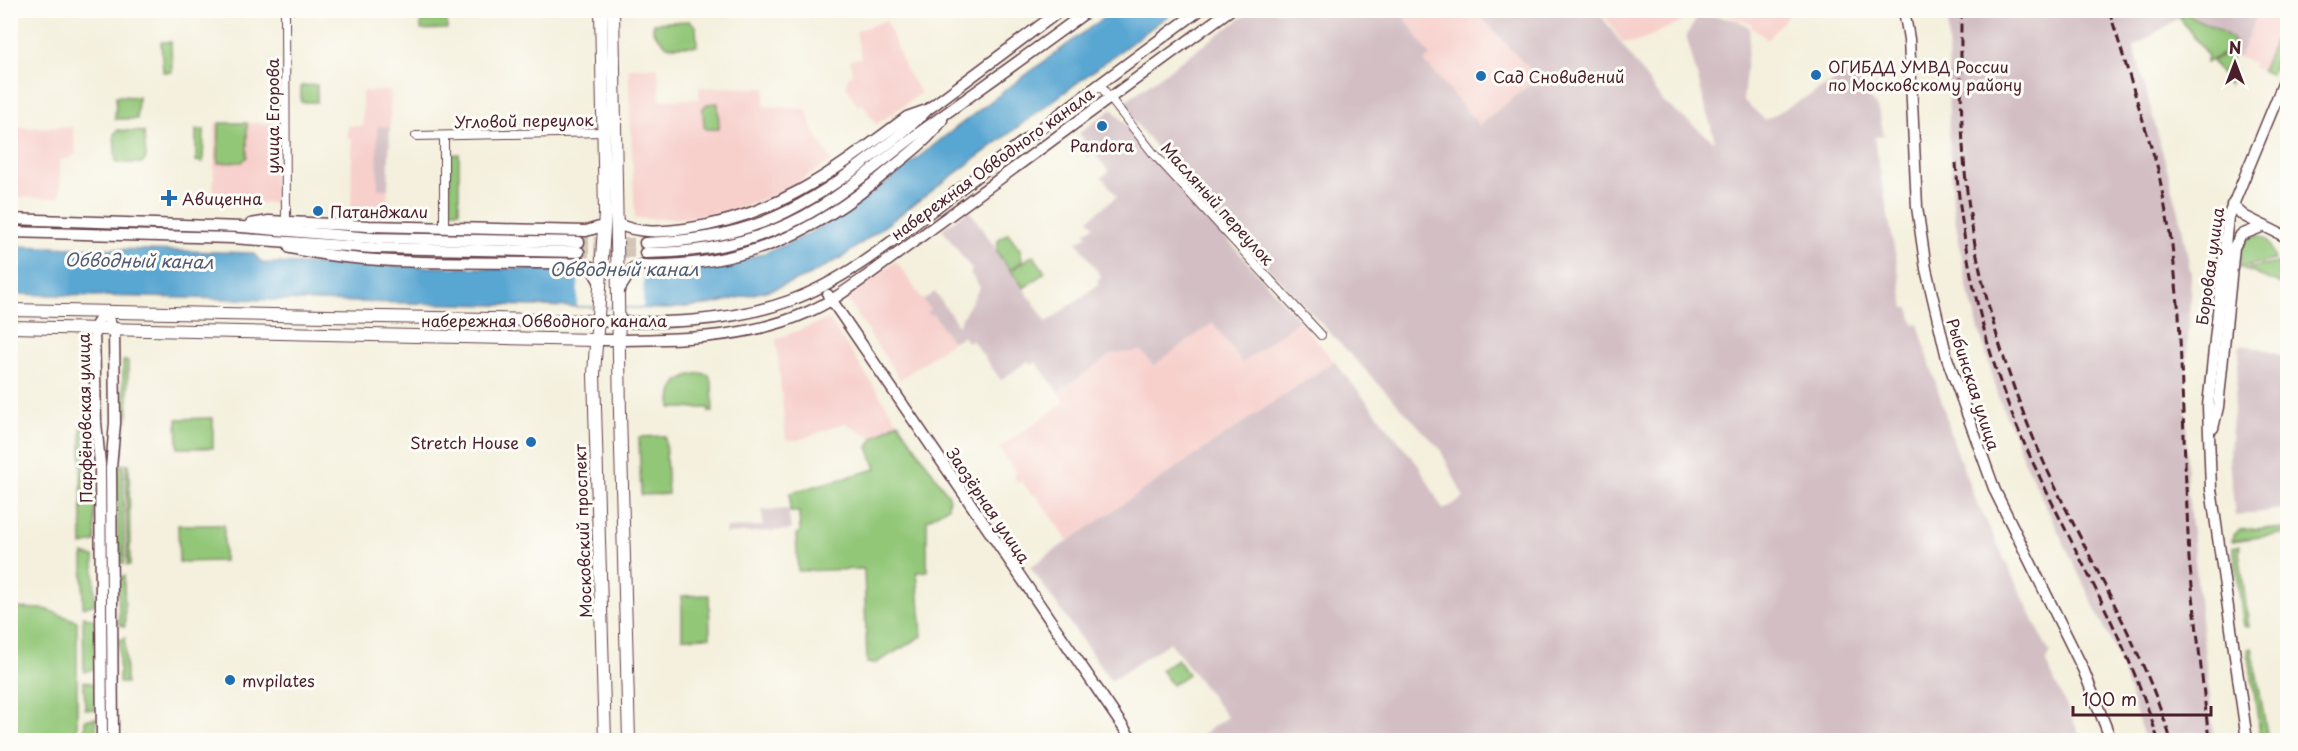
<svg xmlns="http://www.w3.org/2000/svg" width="2298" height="751" font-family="'Playpen Sans',sans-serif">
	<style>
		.built { fill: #f7d0cc }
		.industrial { fill: #d2bec3 }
		.green { fill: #93c778; stroke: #6e7352; stroke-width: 1.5 }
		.water { fill: #59a6d2; stroke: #52627e; stroke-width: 1.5 }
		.pier { fill: #f4f0dd }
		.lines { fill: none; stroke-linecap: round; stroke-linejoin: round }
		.secondary-tunnel { stroke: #d2c6b9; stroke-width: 10; stroke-dasharray: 10 5; stroke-linecap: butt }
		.street-casing { stroke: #643e46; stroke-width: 10 }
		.secondary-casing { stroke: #643e46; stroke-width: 13 }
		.primary-casing { stroke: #643e46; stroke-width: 14 }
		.street { stroke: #fff; stroke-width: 8 }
		.secondary { stroke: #fff; stroke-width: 10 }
		.primary { stroke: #fff; stroke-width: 12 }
		.rail { stroke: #4a1f2b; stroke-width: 3; stroke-dasharray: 9 4.5; stroke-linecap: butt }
		.poi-dot { fill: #1f6fb2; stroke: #fdfcf7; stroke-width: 2 }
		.labels { text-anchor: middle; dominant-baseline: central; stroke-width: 6; stroke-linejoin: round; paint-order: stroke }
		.poi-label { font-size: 16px; fill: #4a1f2b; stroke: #fdfcf7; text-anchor: start }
		.street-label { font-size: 16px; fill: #4a1f2b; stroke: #fdfcf7 }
		.water-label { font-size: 18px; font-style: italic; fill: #515c76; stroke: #fdfcf7 }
	</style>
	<rect width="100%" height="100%" fill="#fdfcf7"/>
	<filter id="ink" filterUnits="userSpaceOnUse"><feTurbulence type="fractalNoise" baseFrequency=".0167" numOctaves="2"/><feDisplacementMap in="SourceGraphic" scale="12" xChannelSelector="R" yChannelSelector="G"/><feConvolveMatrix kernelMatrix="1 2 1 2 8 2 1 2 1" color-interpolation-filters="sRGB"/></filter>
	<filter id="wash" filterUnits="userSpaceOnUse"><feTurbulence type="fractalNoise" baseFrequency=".008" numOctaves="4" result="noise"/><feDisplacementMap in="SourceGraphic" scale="24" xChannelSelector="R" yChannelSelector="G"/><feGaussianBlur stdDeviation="1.35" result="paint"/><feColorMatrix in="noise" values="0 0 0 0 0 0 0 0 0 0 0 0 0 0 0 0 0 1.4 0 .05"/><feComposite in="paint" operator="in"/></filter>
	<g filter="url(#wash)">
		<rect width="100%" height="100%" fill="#f4f0dd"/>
		<!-- built -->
		<g class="built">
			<polygon points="1402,10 1476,11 1534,73 1534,81 1478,125 1423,61 1431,55 1402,14"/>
			<polygon points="1601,11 1698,11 1696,15 1635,43 1622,42"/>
			<polygon points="1705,11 1792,11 1768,40 1751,27 1752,24 1715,11 1710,13"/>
			<polygon points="2259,11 2287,11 2287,36 2271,74 2252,67 2254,63 2239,57"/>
			<polygon points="886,20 907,72 921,93 876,125 862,103 858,106 846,86 848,76 852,75 850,60 861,58 856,31"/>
			<polygon points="658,67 660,100 699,99 699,87 765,88 764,106 807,109 812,128 832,161 785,190 741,208 686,218 635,219 628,68"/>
			<polygon points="362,91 391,91 387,214 351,214 352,139 348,138 348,126 363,126"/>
			<polygon points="215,123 274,123 275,203 213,202"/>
			<polygon points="73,127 76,153 71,158 60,160 60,198 11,197 11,128"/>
			<polygon points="896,261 930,310 930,315 932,313 952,342 900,380 846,298"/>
			<polygon points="829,319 898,422 873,438 845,423 798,440 786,440 776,339"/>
			<polygon points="1299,320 1334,361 1068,541 1037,497 1030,493 1022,481 1018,483 1013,476 1016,473 999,448 1065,402 1058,392 1112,354 1142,351 1153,366 1213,323 1242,362"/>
		</g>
		<!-- industrial -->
		<g class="industrial">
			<polygon points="1251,11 1402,11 1402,14 1431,56 1424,61 1479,125 1534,81 1533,73 1476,11 1598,11 1663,102 1715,142 1686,35 1700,14 1737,20 1750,28 1743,100 1765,120 1851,72 1878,109 1884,135 1874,138 1905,308 1909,308 1914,325 1918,324 1956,449 1973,494 2050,654 2046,662 2082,740 1194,740 1227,717 1170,642 1111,681 1030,567 1334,361 1419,466 1443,510 1464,498 1440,449 1173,167 1120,105"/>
			<polygon points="1948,11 2259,11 2239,57 2233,54 2234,42 2230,37 2197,22 2186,13 2134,47 2180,216 2191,274 2186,386 2187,486 2214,740 2145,740 2116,652 2024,460 1999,398 1968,291 1954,213 1949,140"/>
			<polygon points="1112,109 1299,320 1242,363 1213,323 1153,366 1142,351 1112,354 1058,392 1036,362 1032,365 1028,361 1001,380 972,340 968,343 963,336 952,342 933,314 929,315 927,312 930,310 923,300 935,292 958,325 980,287 970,273 972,270 942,229 969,210 1047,322 1099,284 1097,280 1101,277 1077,242 1087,236 1085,232 1094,226 1089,219 1117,196 1102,177 1109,172 1094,153 1087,157 1085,155 1091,150 1079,133"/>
			<polygon points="377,126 390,127 388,189 378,189"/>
			<polygon points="2240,345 2265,349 2287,359 2287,511 2281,509 2235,516 2229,460"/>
			<polygon points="788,509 791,530 725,534 726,528 763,526 762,510"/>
		</g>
		<!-- green -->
		<g class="green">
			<polygon points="2287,12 2287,35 2271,74 2262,71"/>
			<path d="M2186,13C2200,24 2224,28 2234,42L2233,54L2226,52L2206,63L2208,56L2179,17Z"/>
			<polygon points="447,18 447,29 421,30 421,19"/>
			<polygon points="689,21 696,26 697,46 667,46 653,31 653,23"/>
			<polygon points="161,42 171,42 172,72 163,72"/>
			<polygon points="2223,54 2232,58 2230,61 2230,69 2235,70 2229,85 2212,61"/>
			<polygon points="317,85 317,102 301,102 301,86"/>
			<polygon points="116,96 138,97 137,119 115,119"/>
			<polygon points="718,103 719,129 706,129 704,127 703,108 707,104"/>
			<polygon points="219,123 247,123 247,157 242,162 218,163"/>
			<polygon points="118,130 144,132 146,157 143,163 116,163 114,134"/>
			<polygon points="196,130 204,130 203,162 196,161"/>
			<polygon points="459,154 459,211 450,211 450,155"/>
			<polygon points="1008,233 1021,251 1022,261 1010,270 997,252 998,240"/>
			<path d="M2257,235C2270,237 2271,251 2275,260L2239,267C2240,252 2241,239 2257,235Z"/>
			<polygon points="1033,255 1045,272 1024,288 1011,271"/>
			<polygon points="2278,263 2286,287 2244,269"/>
			<polygon points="123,361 128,361 128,415 123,431 123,452 119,450 123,424"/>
			<path d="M701,373L709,375L712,384L713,412H709V408H671C670,385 678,376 701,373Z"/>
			<polygon points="213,418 213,448 178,448 177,419"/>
			<polygon points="898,422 949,496 948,507 927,520 927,571 917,572 922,636 876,663 867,663 864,569 798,571 796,534 800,533 799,512 790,512 790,493 876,469 868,447 873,438"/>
			<polygon points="81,424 87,424 94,465 95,542 82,545"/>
			<polygon points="665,436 668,494 641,495 639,437"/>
			<polygon points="123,464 124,564 118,562 117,467"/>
			<polygon points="126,464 129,464 130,565 127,565"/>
			<polygon points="178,525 224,525 224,561 179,562"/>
			<polygon points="2266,528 2287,530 2287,533 2232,541 2233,535 2240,530"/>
			<polygon points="2240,545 2239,551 2249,627 2244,626 2233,547"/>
			<polygon points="83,554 94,557 95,604 83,608"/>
			<polygon points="124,576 125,627 119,624 118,578"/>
			<polygon points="709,595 710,637 682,638 682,596"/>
			<polygon points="11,608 45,609 77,621 77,740 11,740"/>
			<polygon points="83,616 95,620 96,668 84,672"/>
			<polygon points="125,638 126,683 119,683 119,640"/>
			<polygon points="2252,647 2268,740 2261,740 2248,649"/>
			<polygon points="1177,659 1188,674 1172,685 1161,670"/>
			<polygon points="84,681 96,685 96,710 85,709"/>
			<polygon points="96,718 96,740 84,740 85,720"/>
		</g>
		<!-- water -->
		<path class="water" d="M1113,11H1174L844,256L808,276L773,289L714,304L669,309L11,294V246L253,253L262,263L661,272C789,268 857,205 953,130C1005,90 1059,50 1113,11Z"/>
		<!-- pier -->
		<polygon class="pier" points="579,270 644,271 643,307 577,306"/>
	</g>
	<g filter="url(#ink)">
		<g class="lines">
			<!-- secondary-tunnel -->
			<g class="secondary-tunnel">
				<polyline points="579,242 645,243"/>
				<polyline points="579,252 645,253"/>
			</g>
			<!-- street casing -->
			<g class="street-casing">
				<g id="street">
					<polyline points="285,10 286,222"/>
					<polyline points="1099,84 1153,153 1321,335"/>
					<polyline points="416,136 604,132"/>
					<polyline points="444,228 444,136"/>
				</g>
			</g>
			<!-- secondary casing -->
			<g class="secondary-casing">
				<g id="secondary">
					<polyline points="1904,10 1909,39 1917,207 1926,269 1947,358 1995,491 2083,669 2111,740"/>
					<polyline points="2232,205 2244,216 2288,238"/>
					<polyline points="10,219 241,227 372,238 579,242"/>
					<polyline points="251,224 269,221 369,226 586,231 603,226"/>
					<path d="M618,224C639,234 663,232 685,229C776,217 836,170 907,117L924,111"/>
					<polyline points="10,232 232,238 373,248 579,252"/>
					<path d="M645,243C740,240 793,217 867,160C888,144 909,129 927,110L1061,10"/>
					<path d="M290,248C382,269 488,260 582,264L591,267L599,281"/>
					<path d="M645,253C706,253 765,241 818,208C857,185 890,153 927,127C981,88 1035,50 1089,10"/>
					<path d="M619,290L633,268L641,265C740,268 813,235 888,171C907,155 928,141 942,120"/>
					<polyline points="828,295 1132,740"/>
					<polyline points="104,312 114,330 115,423 111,468 113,740"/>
					<path d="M596,321C660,324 728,323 789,301C849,280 906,230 956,192C1037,131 1118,70 1200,10"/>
					<path d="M595,340C664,340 744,341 808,312C831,302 851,287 871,273L1230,10"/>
					<polyline points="2213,428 2218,407 2234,247 2241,235 2264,226"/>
					<polyline points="102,740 100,464 96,422 94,329 104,312"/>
					<polyline points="2247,740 2211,489 2208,406 2228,217 2288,72"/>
				</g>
			</g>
			<!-- primary casing -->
			<g class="primary-casing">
				<g id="primary">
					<polyline points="601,10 605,214 594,374 605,740"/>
					<polyline points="613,10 620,413 629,740"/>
					<polyline points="10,310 596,321"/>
					<polyline points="10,327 595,340"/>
				</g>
			</g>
			<!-- street -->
			<use href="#street" class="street"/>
			<!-- secondary -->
			<use href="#secondary" class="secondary"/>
			<!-- primary -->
			<use href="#primary" class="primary"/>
			<!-- rail -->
			<g class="rail">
				<path d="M1961,10C1961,68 1960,125 1966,182C1976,280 2005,375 2045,465C2087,557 2141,643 2171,740"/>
				<polyline points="2109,10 2158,169 2172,245 2179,314 2189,559 2209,740"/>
				<path d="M1956,163C1963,263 1987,363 2029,454C2072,549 2128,639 2158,740"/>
			</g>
		</g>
	</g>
	<!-- markers -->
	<g class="poi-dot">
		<circle cx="1816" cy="75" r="6"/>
		<circle cx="1481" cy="76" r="6"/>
		<circle cx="1102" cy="126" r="6"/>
		<path d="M166 189h6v6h6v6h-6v6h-6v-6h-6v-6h6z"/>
		<circle cx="318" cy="211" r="6"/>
		<circle cx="531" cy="442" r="6"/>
		<circle cx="230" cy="680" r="6"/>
	</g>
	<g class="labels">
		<!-- poi labels -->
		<g class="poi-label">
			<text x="1828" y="66">ОГИБДД УМВД России<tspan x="1828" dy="18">по Московскому району</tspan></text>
			<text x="1493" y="76">Сад Сновидений</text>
			<text x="1102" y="145" text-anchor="middle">Pandora</text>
			<text x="182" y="198">Авиценна</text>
			<text x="330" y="211">Патанджали</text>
			<text x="519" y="442" text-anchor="end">Stretch House</text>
			<text x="242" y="680">mvpilates</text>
		</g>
		<!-- street labels -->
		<g class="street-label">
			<text transform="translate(272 116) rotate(-90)">улица Егорова</text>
			<text transform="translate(524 120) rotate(-1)">Угловой переулок</text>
			<text transform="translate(992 163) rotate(-36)">набережная Обводного канала</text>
			<text transform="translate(1218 203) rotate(48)">Масляный переулок</text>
			<text transform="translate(2209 266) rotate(-82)">Боровая улица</text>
			<text x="544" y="320">набережная Обводного канала</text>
			<text transform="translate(1974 384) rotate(72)">Рыбинская улица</text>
			<text transform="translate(84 418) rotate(-91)">Парфёновская улица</text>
			<text transform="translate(989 505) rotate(56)">Заозёрная улица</text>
			<text transform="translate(582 531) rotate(-92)">Московский проспект</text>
		</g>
		<!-- water labels -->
		<g class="water-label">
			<text transform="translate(139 260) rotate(1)">Обводный канал</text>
			<text x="624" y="268">Обводный канал</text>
		</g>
	</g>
	<!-- margin -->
	<rect width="2298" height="751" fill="none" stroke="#fdfcf7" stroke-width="36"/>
	<!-- north arrow -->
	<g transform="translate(2235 63)" stroke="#fdfcf7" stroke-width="4.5" paint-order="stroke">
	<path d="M0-4.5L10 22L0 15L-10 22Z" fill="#4a1f2b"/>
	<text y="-9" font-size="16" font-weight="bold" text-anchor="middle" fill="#4a1f2b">N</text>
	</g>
	<!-- scale -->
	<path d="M2073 706v9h138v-9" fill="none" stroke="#4a1f2b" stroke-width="3"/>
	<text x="2082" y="706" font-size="18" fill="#4a1f2b" stroke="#fdfcf7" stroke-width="4.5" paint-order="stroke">100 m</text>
</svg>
